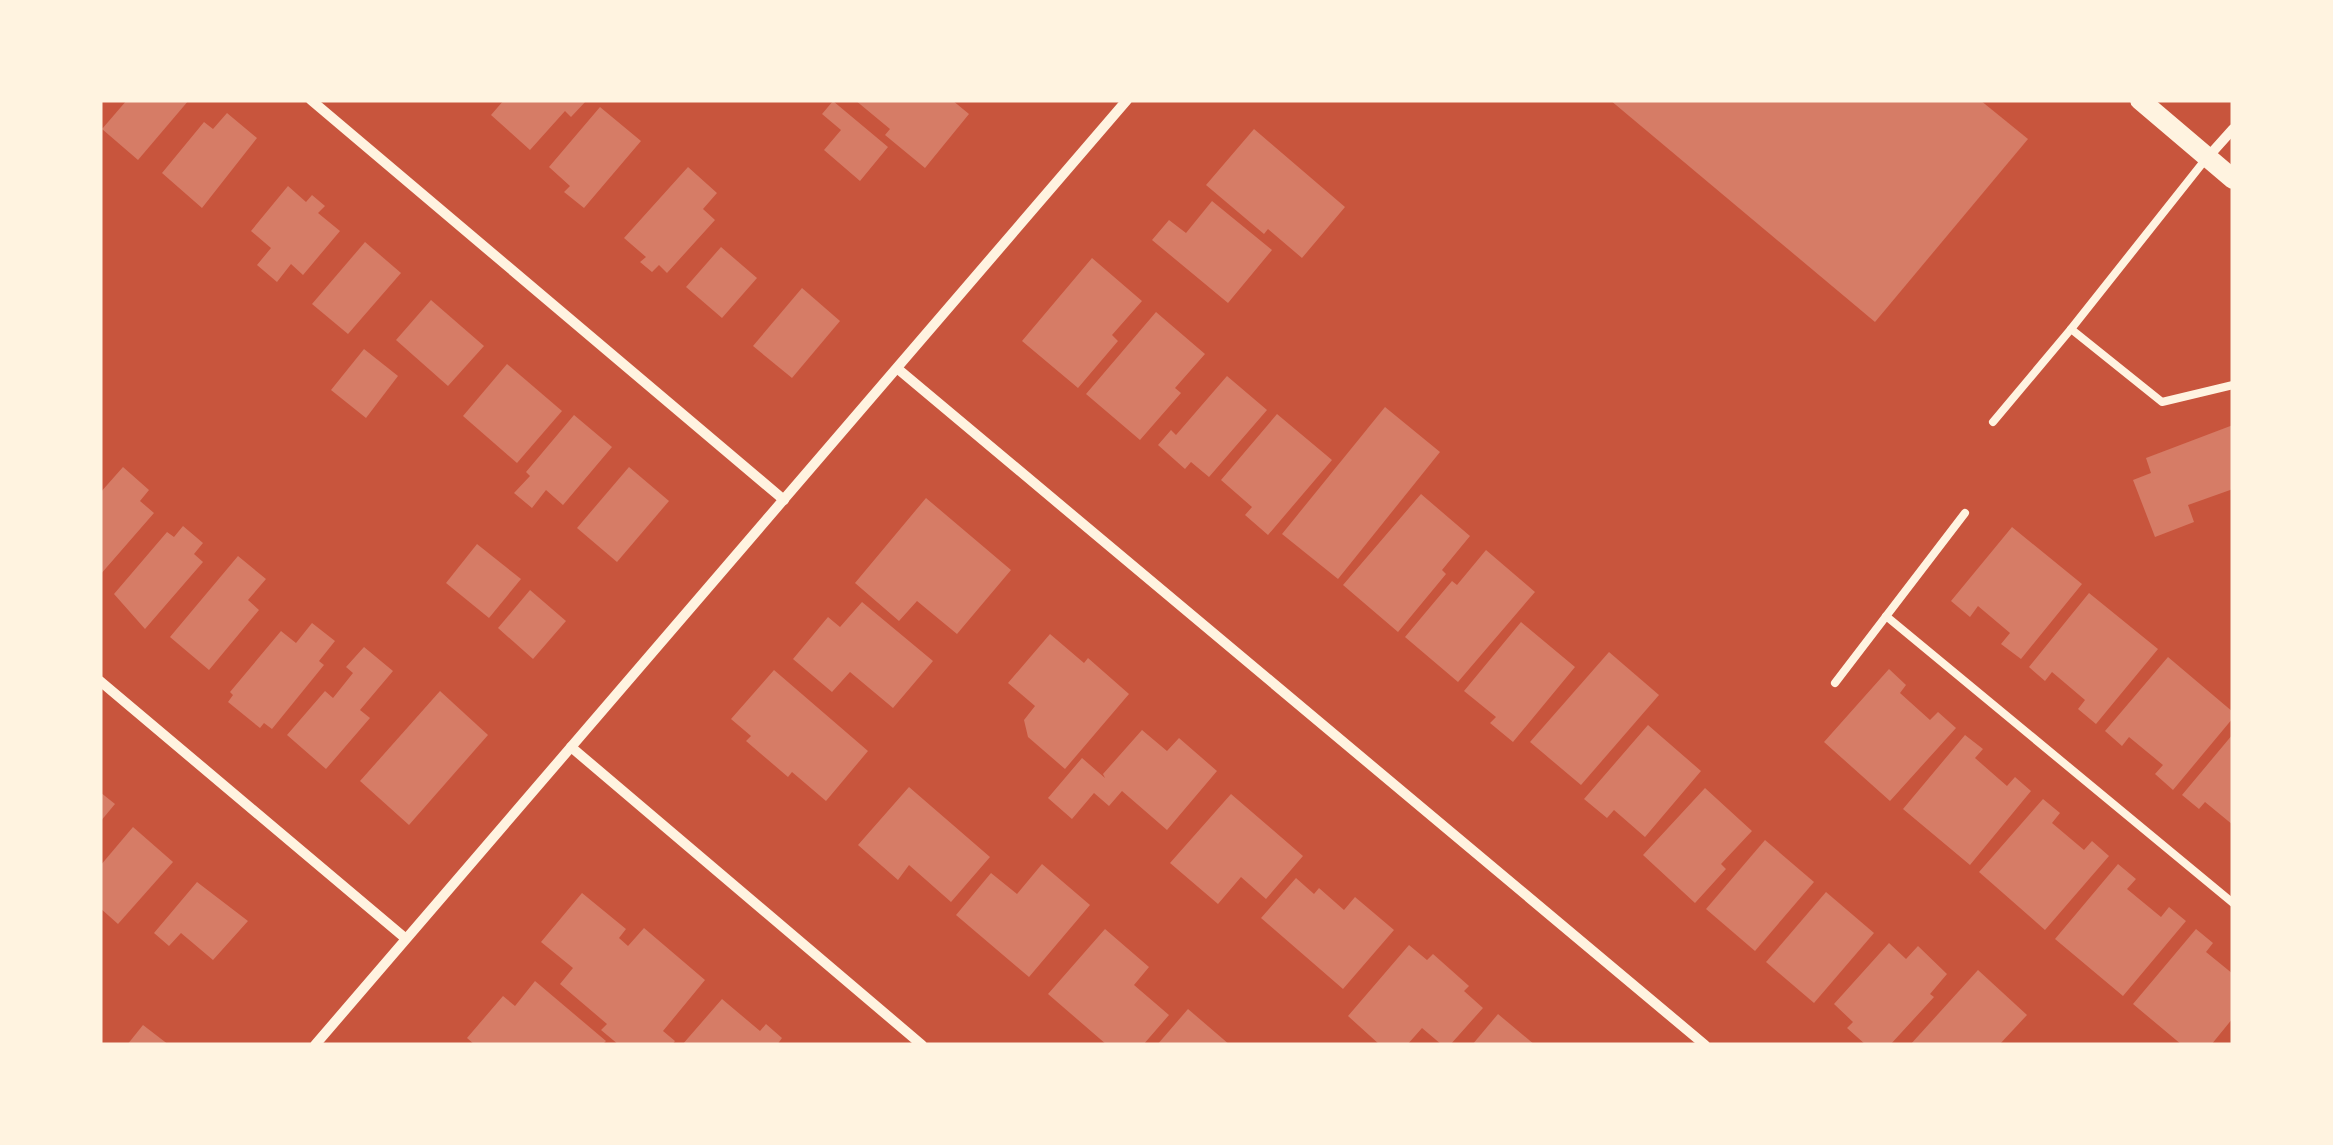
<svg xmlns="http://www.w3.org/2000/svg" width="2333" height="1145" font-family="Spectral,serif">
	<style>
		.building { fill: #d67c66 }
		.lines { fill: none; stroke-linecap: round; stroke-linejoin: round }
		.service { stroke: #fff3e0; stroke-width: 8 }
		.minor { stroke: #fff3e0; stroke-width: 10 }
		.secondary { stroke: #fff3e0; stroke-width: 20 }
	</style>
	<rect width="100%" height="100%" fill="#c8553d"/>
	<!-- building -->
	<g class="building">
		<polygon points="127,100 189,100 138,160 102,129"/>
		<polygon points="504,100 587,100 571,117 565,111 530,150 491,115"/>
		<polygon points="855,100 952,100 969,114 925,168 885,135 890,129"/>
		<polygon points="1610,100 1980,100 2028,139 1875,322"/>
		<polygon points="833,101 888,147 860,181 824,150 841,130 822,114"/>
		<polygon points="600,107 641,141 584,208 564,192 570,186 549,167"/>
		<polygon points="227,113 257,138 202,208 162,173 204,122 213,129"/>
		<polygon points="1254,129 1345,207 1302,258 1268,229 1264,234 1206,185"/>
		<polygon points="688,167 717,193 703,209 715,220 667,273 659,265 652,272 640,262 646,257 624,238"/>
		<polygon points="288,186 306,202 312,195 325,206 318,213 340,231 303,275 291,264 277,282 257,265 271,248 251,231"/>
		<polygon points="1212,201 1272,250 1228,303 1152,240 1169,220 1186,233"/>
		<polygon points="365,242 401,273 348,334 312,304"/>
		<polygon points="721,247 757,278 722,318 686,287"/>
		<polygon points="1092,258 1142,301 1112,335 1118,341 1078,388 1022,341"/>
		<polygon points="802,288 840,321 792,378 753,346"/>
		<polygon points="431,300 484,346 448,386 396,340"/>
		<polygon points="1156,312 1205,354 1175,388 1181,393 1140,440 1086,394"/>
		<polygon points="364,349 398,376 366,418 331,390"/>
		<polygon points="507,364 562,411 517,463 463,416"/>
		<polygon points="1227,376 1267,410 1209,477 1191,462 1185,469 1158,445 1171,430 1176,435"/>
		<polygon points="1385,407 1440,452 1338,579 1282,534"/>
		<polygon points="1277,414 1332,460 1268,535 1245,515 1252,507 1221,480"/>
		<polygon points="574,415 612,447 563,505 546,490 532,508 514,493 530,476 526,472"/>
		<polygon points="2233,425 2233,489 2188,505 2194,522 2155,537 2133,480 2151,473 2146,458"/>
		<polygon points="123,467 149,490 140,501 154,513 100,575 100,493"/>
		<polygon points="629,467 669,501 617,562 577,528"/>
		<polygon points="1421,494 1470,536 1442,570 1446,574 1398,632 1343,585"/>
		<polygon points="926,498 1011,570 957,634 917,601 899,621 855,583"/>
		<polygon points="183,526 203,543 194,554 203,562 145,629 114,594 167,532 174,537"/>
		<polygon points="2012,527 2082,584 2021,659 2001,644 2010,633 1978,606 1970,617 1951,601"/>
		<polygon points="477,544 521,579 489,618 446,583"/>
		<polygon points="1486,550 1535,592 1458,682 1405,637 1452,581 1457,585"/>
		<polygon points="238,556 266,579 248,600 259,610 209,670 170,637"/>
		<polygon points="530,590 566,621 533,659 498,628"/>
		<polygon points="2089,593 2158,649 2096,724 2078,709 2085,700 2052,672 2045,681 2029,667"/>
		<polygon points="862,602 933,661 893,708 850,672 832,692 793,659 828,617 840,627"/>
		<polygon points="1521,622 1575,667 1513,742 1490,723 1496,717 1464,691"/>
		<polygon points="312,623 335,641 319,661 324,665 272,729 264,723 260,728 228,702 233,695 230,692 281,631 296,643"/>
		<polygon points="1050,634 1084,663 1088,658 1129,694 1065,769 1028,737 1024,720 1035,706 1008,683"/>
		<polygon points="364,647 393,671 360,710 370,718 326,769 287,735 325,691 333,698 353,673 346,667"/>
		<polygon points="1609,652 1659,695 1581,785 1530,742"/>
		<polygon points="2168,657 2233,712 2233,718 2173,790 2155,774 2163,765 2129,737 2122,746 2105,731"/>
		<polygon points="1889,669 1906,685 1900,693 1930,720 1938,712 1956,728 1890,801 1824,742"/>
		<polygon points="774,670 868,751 826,801 792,772 788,777 746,741 751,736 731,719"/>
		<polygon points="440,691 488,735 409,825 360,781"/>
		<polygon points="1648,725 1701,771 1645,837 1614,810 1607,818 1584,799"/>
		<polygon points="1142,730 1167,751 1179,738 1217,771 1167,830 1122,791 1109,806 1094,793 1072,819 1048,798 1082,758 1105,778 1103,774"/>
		<polygon points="2233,734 2233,825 2205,802 2199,809 2182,795"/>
		<polygon points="1965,735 1983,749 1975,758 2007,786 2015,777 2031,791 1970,865 1903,809"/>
		<polygon points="909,787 990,857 951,902 909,865 898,880 858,845"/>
		<polygon points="1705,788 1752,831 1721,864 1726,869 1695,903 1643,855"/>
		<polygon points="100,792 115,804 100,822"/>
		<polygon points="1231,794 1303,856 1266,899 1241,877 1218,904 1170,863"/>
		<polygon points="2043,799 2060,813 2052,823 2084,850 2092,841 2109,856 2045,930 1979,872"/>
		<polygon points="133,827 173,862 118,924 100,908 100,866"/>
		<polygon points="1765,840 1814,882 1755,951 1706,909"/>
		<polygon points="1042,864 1090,905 1029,977 956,915 991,873 1017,894"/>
		<polygon points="2118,864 2136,879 2127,889 2161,917 2169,907 2186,921 2123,996 2055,939"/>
		<polygon points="1296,878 1314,894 1319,888 1344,910 1355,897 1394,930 1343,989 1261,918"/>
		<polygon points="197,882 248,921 213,960 181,933 169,946 154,933"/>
		<polygon points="1826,892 1874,933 1814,1003 1766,962"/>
		<polygon points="582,893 626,929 619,938 628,946 644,928 705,980 663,1031 675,1041 672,1045 619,1045 601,1030 607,1024 560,984 573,968 541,942"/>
		<polygon points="1105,929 1149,967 1134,985 1169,1015 1143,1045 1107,1045 1048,994"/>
		<polygon points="2196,929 2213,943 2206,952 2233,974 2233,1018 2211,1045 2182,1045 2133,1004"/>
		<polygon points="1889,943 1906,959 1918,946 1947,974 1930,994 1934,997 1890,1045 1866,1045 1847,1028 1853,1022 1834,1004"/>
		<polygon points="1409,945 1427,960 1433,954 1469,986 1464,991 1483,1008 1450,1045 1442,1045 1422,1028 1407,1045 1380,1045 1348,1016"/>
		<polygon points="1978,970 2027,1015 1999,1045 1910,1045"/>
		<polygon points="535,981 606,1041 602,1045 475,1045 467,1038 503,996 515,1006"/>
		<polygon points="722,999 760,1031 766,1024 782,1038 777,1045 682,1045"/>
		<polygon points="1188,1009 1230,1045 1157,1045"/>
		<polygon points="1498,1014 1535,1045 1472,1045"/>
		<polygon points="143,1025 169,1045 127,1045"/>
	</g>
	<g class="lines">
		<!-- service -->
		<g class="service">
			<polyline points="2205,160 2071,329 2162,402 2233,385"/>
			<polyline points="1993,422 2071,329"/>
			<polyline points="1886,616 2233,903"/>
			<polyline points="1835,683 1965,513"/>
		</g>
		<!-- minor -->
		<g class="minor">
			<polyline points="311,100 784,500"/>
			<polyline points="2207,158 2233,129"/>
			<polyline points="898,369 1705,1045"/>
			<polyline points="100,681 405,938"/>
			<polyline points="571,747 922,1045"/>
			<polyline points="315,1045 1127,100"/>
		</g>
		<!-- secondary -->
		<polyline class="secondary" points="2140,100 2233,179"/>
	</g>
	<!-- border -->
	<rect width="2333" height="1145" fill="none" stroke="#fff3e0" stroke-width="205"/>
</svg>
